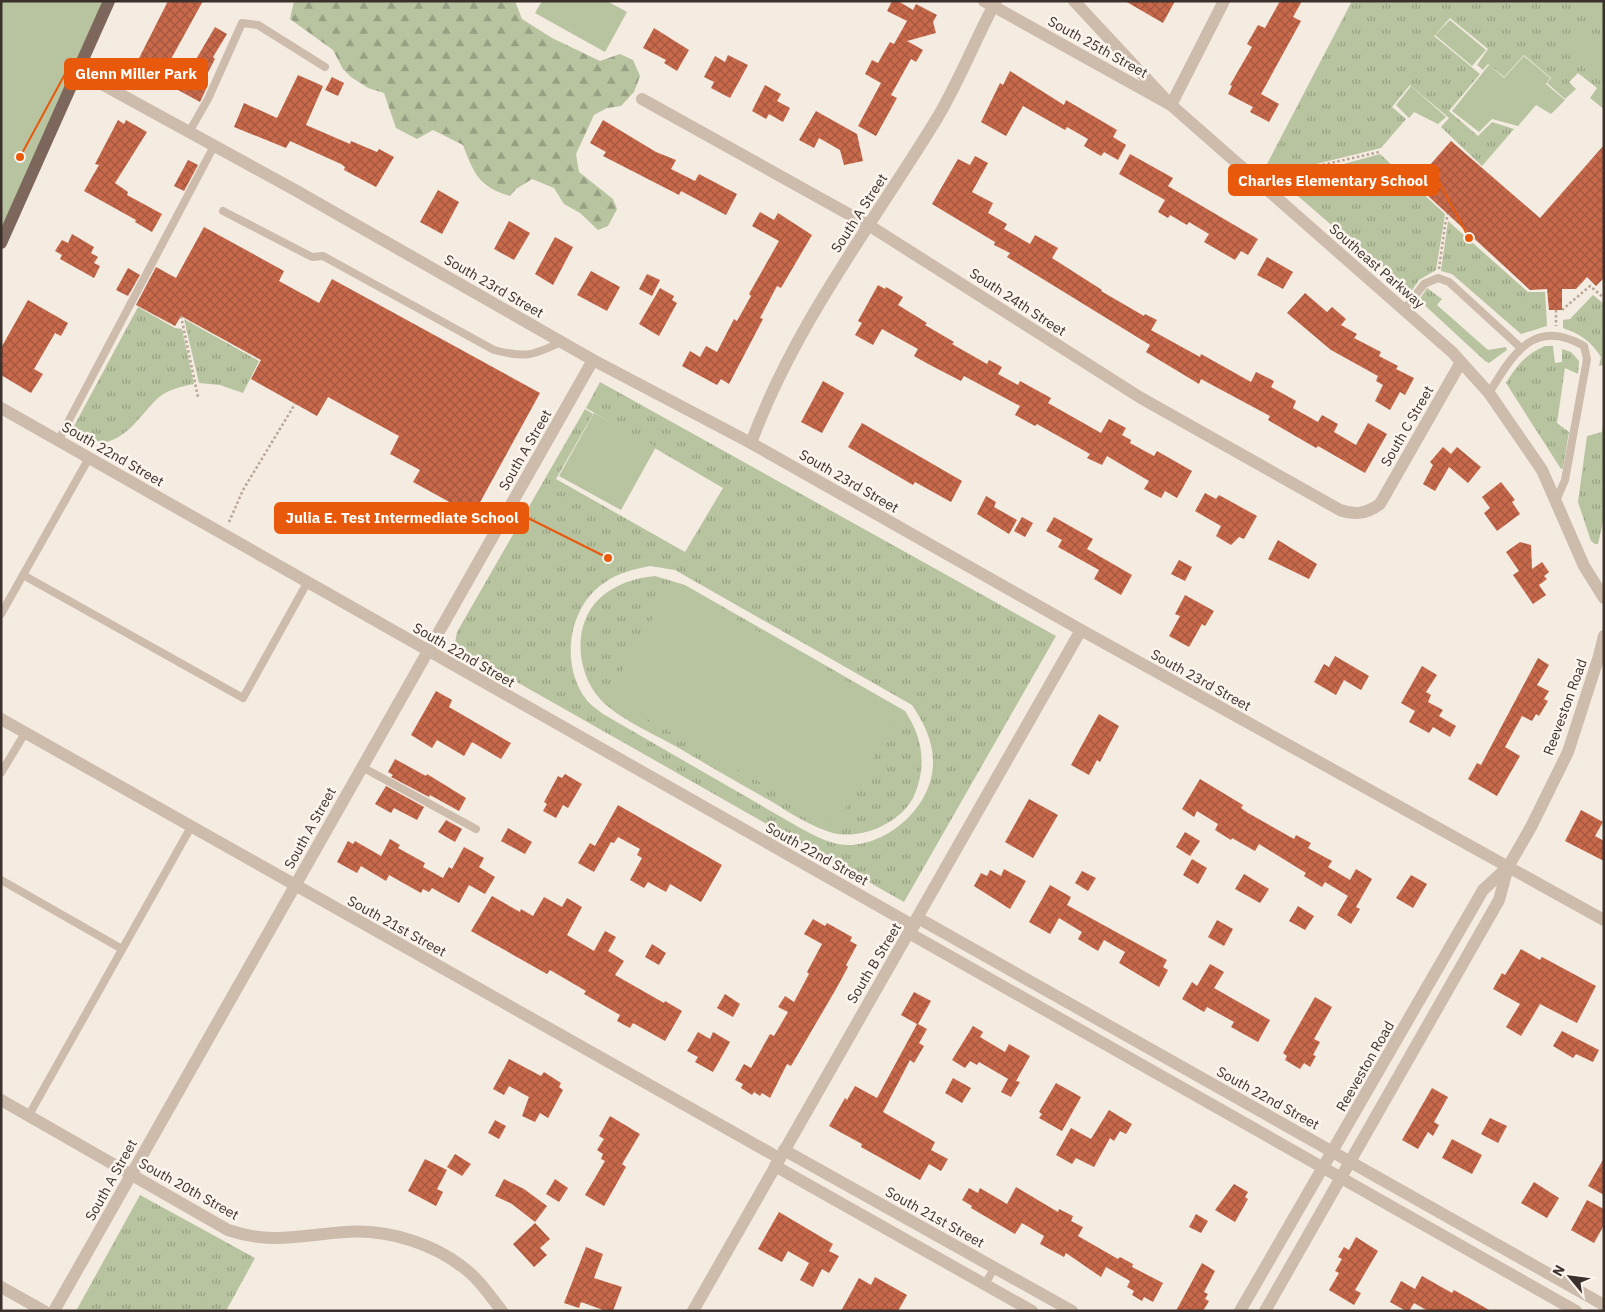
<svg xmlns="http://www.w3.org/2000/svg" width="1605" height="1312" font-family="'IBM Plex Sans',sans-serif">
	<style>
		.grass { fill: url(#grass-tufts); fill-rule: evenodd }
		.forest { fill: url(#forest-firs) }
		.park { fill: #b8c4a0 }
		.building { fill: url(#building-cross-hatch) }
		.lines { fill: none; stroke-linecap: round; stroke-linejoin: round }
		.path { stroke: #b9a596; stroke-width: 2.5; stroke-dasharray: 2.5 2.5; stroke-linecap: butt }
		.lane { stroke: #cdbbac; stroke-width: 8 }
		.street { stroke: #cdbbac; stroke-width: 12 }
		.primary { stroke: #7d675c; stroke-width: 12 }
		.labels { text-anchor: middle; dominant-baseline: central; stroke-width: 5; stroke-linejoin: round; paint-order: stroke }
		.street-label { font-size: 14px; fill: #3b302b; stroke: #fbf5ee }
		.leader { fill: none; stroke: #e8590c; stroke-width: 2 }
		.callout-dot { fill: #e8590c; stroke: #fbf5ee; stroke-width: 2 }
		.callout { fill: #e8590c; stroke: #e8590c; stroke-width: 2 }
		.callout-label { font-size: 15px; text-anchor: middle; font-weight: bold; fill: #fff }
	</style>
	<defs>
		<pattern id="grass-tufts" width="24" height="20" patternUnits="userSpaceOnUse" patternTransform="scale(1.25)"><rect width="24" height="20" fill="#b8c4a0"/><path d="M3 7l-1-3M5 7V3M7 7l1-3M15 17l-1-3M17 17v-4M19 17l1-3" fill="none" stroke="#97a083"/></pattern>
		<pattern id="forest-firs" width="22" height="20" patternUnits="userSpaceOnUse" patternTransform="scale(1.25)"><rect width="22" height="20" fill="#b8c4a0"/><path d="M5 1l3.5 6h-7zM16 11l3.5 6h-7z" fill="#97a083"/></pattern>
		<pattern id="building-cross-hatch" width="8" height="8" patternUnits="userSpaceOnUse" patternTransform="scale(1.25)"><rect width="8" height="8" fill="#c8694b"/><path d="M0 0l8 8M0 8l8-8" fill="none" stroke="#a4573f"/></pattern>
	</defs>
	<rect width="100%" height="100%" fill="#f4ebe1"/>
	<!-- grass -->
	<g class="grass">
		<polygon points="1352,1 1604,1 1604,109 1590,98 1597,88 1578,73 1569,82 1576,89 1565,99 1547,83 1551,78 1524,55 1504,77 1488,64 1483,70 1477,65 1488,49 1450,18 1434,36 1480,74 1449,111 1478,136 1492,122 1514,129 1482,166 1441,127 1449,118 1410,85 1392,107 1406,119 1381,148 1276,174 1266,166"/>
		<polygon points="1380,154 1445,214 1436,270 1419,280 1410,293 1284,184 1285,180"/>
		<polygon points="1448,221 1528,292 1545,292 1547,326 1521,334 1452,274 1441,271"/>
		<polygon points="1427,288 1442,299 1437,305 1488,350 1506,347 1507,350 1489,363 1485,361 1419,300"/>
		<path d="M1593,295L1604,304V365L1599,366L1601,357C1591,341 1580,334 1563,328V320L1570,319Z"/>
		<path d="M138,307L175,328L182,329L194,384C182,386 167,390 158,398C143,412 127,439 105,442C94,443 82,432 74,426Z"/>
		<polygon points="184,319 259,361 243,393 220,385 199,383"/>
		<path d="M1545,346H1553L1555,363L1562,362V349L1571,352L1579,361L1578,374L1565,368L1557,423L1569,432L1563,468L1561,469L1506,383C1517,365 1526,354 1545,346Z"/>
		<path d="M600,382L1056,636L904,902L466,653L455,643L457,632L585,409L593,414L556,479L685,552L723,488L586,408ZM650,566L675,570L912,705C923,721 933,741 933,761C934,803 893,842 852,845C834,846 817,837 802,829L603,714C598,710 590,705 586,699C560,665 568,607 604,583C617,573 635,569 650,566Z"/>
		<polygon points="1604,416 1604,518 1598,544 1595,544 1591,541 1578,502 1587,436 1602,432"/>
		<path d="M655,576L685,585L905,711C923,738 927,766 914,796C901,823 862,840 833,833C811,827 789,812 769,800C738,783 708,765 677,747C654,734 617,718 600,699C576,672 572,624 600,598C616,584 634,578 655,576Z"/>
		<polygon points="140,1195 255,1258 226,1311 76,1311"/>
	</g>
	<!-- forest -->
	<path class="forest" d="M294,1H515L522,19L552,38L600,61L620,54L633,60L640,76L634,92L621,106L607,108L594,115L576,154L579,172L613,199L617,209L608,226L598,230L580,213L564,204L554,188L532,179L516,189L510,196C479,187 474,174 463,145L433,130L417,139L396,128L384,93L368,88L351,77L343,69L333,50L290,19Z"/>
	<!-- park -->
	<g class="park">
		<polygon points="1,1 109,1 1,243"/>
		<polygon points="542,1 607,1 627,12 605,52 535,13"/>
		<polygon points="1566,1 1604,1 1604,34"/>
		<polygon points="1450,20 1486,50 1472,66 1435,35"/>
		<polygon points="1585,32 1604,37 1604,76 1597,79 1567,53"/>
		<polygon points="1524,56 1550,78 1546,84 1565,100 1551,114 1536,105 1518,126 1492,119 1479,132 1452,111 1489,65 1504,78"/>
		<polygon points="1411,86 1446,117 1438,124 1414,112 1409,118 1396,105"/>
		<polygon points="594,413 656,447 621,510 559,476"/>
		<polygon points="672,583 900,711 836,825 608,697"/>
	</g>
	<!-- building -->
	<g class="building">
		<polygon points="168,1 203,1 155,88 131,74"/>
		<polygon points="892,1 898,1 913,10 916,4 937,15 933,22 936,33 907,41 923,50 916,62 911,59 891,95 897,98 876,136 858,126 881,83 865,74 872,60 878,63 890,42 894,44 907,21 887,11"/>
		<polygon points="1125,1 1175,1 1163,23"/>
		<polygon points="1280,1 1302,1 1293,17 1301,21 1261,94 1279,104 1269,122 1250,112 1253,107 1228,94 1232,86 1230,85 1252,47 1247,44 1258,25 1265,28"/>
		<polygon points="215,27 227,34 213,57 215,59 202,84 207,87 200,102 178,90"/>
		<polygon points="654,28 689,50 677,71 664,63 666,60 643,48"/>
		<polygon points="728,55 748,65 730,98 711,88 714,82 704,77 715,56 725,62"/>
		<polygon points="1010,71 1064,105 1066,100 1117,130 1113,137 1126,145 1118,160 1104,152 1101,156 1084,146 1088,139 1067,127 1065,130 1023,106 1006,136 981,122 1000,83 1003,85"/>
		<polygon points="298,75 323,86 306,125 350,144 351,141 377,152 379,149 394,157 376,187 344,170 345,167 341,164 290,141 286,148 234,127 244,103 277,118"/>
		<polygon points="332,77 344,83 338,96 325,90"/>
		<polygon points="765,85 781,94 777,101 790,108 783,122 769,114 766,119 752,111"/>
		<polygon points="816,111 857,134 863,161 844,165 840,150 819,138 814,148 799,140"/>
		<polygon points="118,120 124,124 126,120 147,132 115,183 128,192 127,195 162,214 152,232 135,222 136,220 84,191 99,165 95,164"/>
		<polygon points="603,120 656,152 676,160 671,169 695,181 699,174 737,194 726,215 681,191 679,195 603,156 606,152 590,143"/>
		<polygon points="1451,141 1540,218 1604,145 1604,278 1596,286 1587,277 1576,289 1562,289 1562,310 1549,310 1547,289 1530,290 1414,183"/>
		<polygon points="1130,154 1173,178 1168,186 1258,239 1248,255 1241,251 1235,260 1204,242 1209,234 1189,222 1187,225 1170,215 1168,218 1158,212 1165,200 1119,174"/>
		<polygon points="975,156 988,163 972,192 993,203 988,213 1007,224 1004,229 1030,244 1035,235 1058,248 1052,258 1102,290 1101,291 1144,316 1145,314 1157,320 1151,330 1200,357 1201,354 1251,382 1256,372 1274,381 1271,387 1296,401 1293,408 1318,422 1322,415 1338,424 1334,432 1356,445 1368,423 1387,434 1365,473 1318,446 1316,448 1268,420 1270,416 1201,379 1199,384 1146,352 1150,345 1007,257 1010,253 994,245 995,242 932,204 958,159 970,165"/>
		<polygon points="188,160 198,165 184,191 174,186"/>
		<polygon points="438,190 459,202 442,234 420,222"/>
		<polygon points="760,212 774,220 778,213 812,235 781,288 777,286 760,318 763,319 729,384 721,379 717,385 682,366 690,351 700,357 706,346 717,352 734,319 737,321 751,296 749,294 779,241 752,226"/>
		<polygon points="509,221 530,233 514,260 494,249"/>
		<polygon points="204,227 284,271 279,281 319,303 332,279 540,393 473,515 413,482 420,470 390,454 399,436 328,397 317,416 251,379 261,360 181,316 175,326 136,305 156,267 176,278"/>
		<polygon points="72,234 94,247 91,253 98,257 94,263 100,266 94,278 60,259 62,255 55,251 62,240 68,243"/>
		<polygon points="555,237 573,247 553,285 535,274"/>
		<polygon points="1267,257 1293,272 1283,289 1257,275"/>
		<polygon points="128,268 140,275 128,296 116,290"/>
		<polygon points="591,271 620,287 607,311 577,295"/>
		<polygon points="647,274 660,280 652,296 639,289"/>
		<polygon points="878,285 885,289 886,287 903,297 898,305 927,323 925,325 954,342 952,344 987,364 989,360 1002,367 998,374 1018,385 1020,381 1051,398 1048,403 1101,433 1109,419 1126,428 1122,435 1131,440 1130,443 1154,456 1157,451 1192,471 1177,498 1165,491 1161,498 1144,489 1149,481 1107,456 1102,465 1087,458 1090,454 1037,424 1035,426 1015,415 1020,406 964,376 961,381 930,365 914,356 918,349 882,329 873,345 855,335 862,323 858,321"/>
		<polygon points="660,288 674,296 672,300 677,303 659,336 639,324"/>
		<polygon points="1305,293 1327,312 1332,307 1346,319 1341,325 1357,334 1354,338 1381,352 1379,356 1398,366 1396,369 1414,378 1405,395 1400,392 1390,410 1375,401 1383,385 1376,381 1378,376 1331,350 1287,313"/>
		<polygon points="28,300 68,323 61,336 55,333 34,369 43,374 31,393 1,375 1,348"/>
		<polygon points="823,381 844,393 822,433 801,422"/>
		<polygon points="862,423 962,481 951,502 915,482 913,485 848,447"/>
		<polygon points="1443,447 1451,454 1457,447 1481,467 1468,483 1449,467 1435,491 1423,484 1433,465 1430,462"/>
		<polygon points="1501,482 1515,500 1512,502 1520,514 1497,531 1484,513 1490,508 1482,497"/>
		<polygon points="1205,493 1216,499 1219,495 1257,516 1244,539 1239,537 1231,545 1216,536 1221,526 1195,511"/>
		<polygon points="986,496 996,502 994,507 1017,520 1009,534 977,514"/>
		<polygon points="1022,517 1033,523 1025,537 1014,531"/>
		<polygon points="1054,517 1093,539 1087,549 1132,575 1121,595 1094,579 1099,570 1058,547 1062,540 1046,531"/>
		<polygon points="1278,540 1317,564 1309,579 1268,559"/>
		<polygon points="1520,542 1531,545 1532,569 1542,562 1549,572 1544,576 1547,579 1539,585 1546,595 1533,604 1513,575 1519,571 1506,552"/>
		<polygon points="1179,560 1192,567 1185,581 1171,574"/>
		<polygon points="1185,595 1214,611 1205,626 1202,624 1189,647 1169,636 1180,616 1175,614"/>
		<polygon points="1335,656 1369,676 1361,690 1344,680 1336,695 1314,682 1324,664 1329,667"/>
		<polygon points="1538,658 1549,665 1537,685 1549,691 1544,699 1548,701 1539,716 1536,714 1532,721 1522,716 1505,747 1520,756 1497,796 1468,779 1477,763 1481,765"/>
		<polygon points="1422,666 1437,675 1426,692 1431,695 1428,702 1443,710 1439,716 1456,726 1450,737 1433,727 1429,733 1409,722 1415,711 1401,703"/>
		<polygon points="436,691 452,700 449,707 511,743 501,759 472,742 464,756 437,740 432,748 411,735"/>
		<polygon points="1099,714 1119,726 1100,762 1097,760 1089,775 1071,765"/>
		<polygon points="395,759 426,776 427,774 466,798 459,811 430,795 429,797 391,777 393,775 388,772"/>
		<polygon points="565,774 582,784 568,808 563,805 556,818 543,811 547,804 544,802 558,776 562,778"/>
		<polygon points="1200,779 1243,805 1241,808 1248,813 1294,839 1296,835 1311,843 1308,848 1332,861 1328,867 1350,880 1356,869 1372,879 1356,907 1360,909 1351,924 1337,915 1348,896 1325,882 1322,887 1304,876 1306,873 1259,844 1255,851 1232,838 1231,840 1215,830 1218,824 1197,811 1194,817 1182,809"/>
		<polygon points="386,786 424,807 417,820 394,808 391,813 375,804"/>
		<polygon points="1029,799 1058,815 1033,858 1005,842"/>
		<polygon points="618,805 722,865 701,902 670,884 666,892 648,882 644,888 630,880 642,858 637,855 640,849 618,837 614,843 611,842 594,872 578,863 590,843 595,846"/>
		<polygon points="1581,810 1603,822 1595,836 1604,841 1604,861 1565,841"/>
		<polygon points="446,820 462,829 455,842 438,832"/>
		<polygon points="508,828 532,842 525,854 501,841"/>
		<polygon points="1185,832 1200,841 1190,856 1176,847"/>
		<polygon points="390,839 400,845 398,848 425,863 423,867 443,878 449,867 452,869 464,847 484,858 479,867 495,877 485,894 469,885 459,903 432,888 429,892 423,889 421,893 389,875 386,881 361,866 357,873 337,862 348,841 353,844 355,841 381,856"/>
		<polygon points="1192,859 1207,868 1198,884 1183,875"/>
		<polygon points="1004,869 1026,881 1010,909 974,886 981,873 987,876 990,870 1001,876"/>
		<polygon points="1082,871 1096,878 1088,891 1075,883"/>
		<polygon points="1244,874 1269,889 1260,903 1235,889"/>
		<polygon points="1411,875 1427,884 1413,908 1396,898"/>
		<polygon points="1050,885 1071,897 1067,905 1167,960 1163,967 1168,970 1159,987 1119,963 1125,952 1104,940 1098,951 1078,939 1082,932 1059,918 1050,934 1029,922"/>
		<polygon points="492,896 520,912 521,909 533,916 544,897 562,907 567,898 582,907 567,935 594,951 605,931 616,937 608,951 624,961 615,975 664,1003 665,1001 682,1011 665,1041 633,1023 630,1028 617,1021 620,1015 584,994 586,991 550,970 547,974 471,931"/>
		<polygon points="1298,906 1314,916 1305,930 1289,921"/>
		<polygon points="813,919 825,926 827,923 852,937 850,941 857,945 846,965 848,967 836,989 791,1066 787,1064 770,1098 762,1093 760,1096 754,1092 752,1095 741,1088 743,1084 735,1080 744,1064 751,1068 770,1034 774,1036 788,1012 778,1007 785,996 794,1002 809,974 807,972 822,944 804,934"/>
		<polygon points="1217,920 1233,929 1224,946 1208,937"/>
		<polygon points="652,944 666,953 659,965 645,957"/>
		<polygon points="1521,949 1540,960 1542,957 1596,986 1577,1023 1540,1004 1521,1036 1506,1027 1520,1004 1493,989 1502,973 1505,975"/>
		<polygon points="1210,964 1224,972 1214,988 1270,1020 1258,1042 1231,1027 1234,1022 1207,1007 1204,1012 1182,999 1192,982 1197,986"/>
		<polygon points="914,992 931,1001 918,1024 927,1029 919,1043 924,1046 914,1063 910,1060 883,1112 935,1142 931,1150 948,1159 941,1171 929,1164 920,1180 861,1147 862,1144 829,1126 845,1098 847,1100 855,1086 877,1098 917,1024 901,1015"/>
		<polygon points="725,994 740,1004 733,1017 717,1008"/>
		<polygon points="1315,997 1332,1007 1314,1039 1320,1042 1313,1055 1316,1056 1310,1067 1304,1063 1300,1069 1285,1060 1287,1056 1283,1053"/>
		<polygon points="973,1026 983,1032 980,1037 1005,1052 1009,1044 1030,1056 1016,1081 1020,1082 1011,1097 1001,1092 1008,1079 1010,1080 979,1062 977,1065 970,1061 965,1068 952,1060"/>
		<polygon points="1562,1031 1599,1050 1593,1062 1576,1054 1573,1058 1553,1046"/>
		<polygon points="698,1032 710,1039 713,1032 730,1042 713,1072 695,1062 698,1057 687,1051"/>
		<polygon points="509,1059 541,1076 544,1072 561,1083 559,1087 563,1090 548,1118 540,1113 535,1122 522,1116 529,1097 509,1086 504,1095 493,1089"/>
		<polygon points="953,1078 971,1088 962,1103 945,1093"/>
		<polygon points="1056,1083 1081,1097 1062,1131 1039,1118 1042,1114 1039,1112"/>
		<polygon points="1432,1088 1448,1097 1434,1122 1439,1125 1433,1136 1428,1132 1418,1149 1402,1140"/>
		<polygon points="1109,1110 1132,1124 1126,1134 1120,1131 1114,1141 1110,1138 1094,1167 1076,1158 1072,1164 1056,1155 1071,1128 1091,1139"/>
		<polygon points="610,1116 640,1134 622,1164 626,1167 604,1206 585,1195 605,1161 601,1159 603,1154 597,1150 604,1139 599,1136"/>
		<polygon points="1490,1118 1507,1126 1498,1143 1481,1134"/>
		<polygon points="495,1120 506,1126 499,1139 488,1133"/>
		<polygon points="1452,1139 1482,1155 1472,1174 1442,1158"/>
		<polygon points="455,1154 471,1164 462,1176 447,1167"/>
		<polygon points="1604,1158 1604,1195 1588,1186"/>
		<polygon points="425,1159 447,1170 437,1189 443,1192 436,1206 408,1191"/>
		<polygon points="504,1179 524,1189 547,1206 535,1222 512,1204 495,1196"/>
		<polygon points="555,1179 568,1188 559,1202 546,1194"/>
		<polygon points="1534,1182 1559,1198 1547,1218 1521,1203"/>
		<polygon points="1234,1184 1248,1192 1245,1197 1248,1199 1235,1222 1215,1210"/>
		<polygon points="1016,1187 1058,1212 1059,1209 1073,1216 1071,1221 1083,1227 1078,1236 1118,1259 1120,1257 1133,1264 1132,1267 1163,1283 1153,1302 1144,1297 1142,1301 1132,1295 1134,1291 1127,1287 1130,1281 1106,1267 1101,1277 1066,1253 1064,1257 1040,1244 1044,1236 1022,1223 1015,1234 971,1208 972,1206 962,1200 969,1188 978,1193 980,1188 1007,1204"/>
		<polygon points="1587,1200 1604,1209 1604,1225 1594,1243 1571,1230"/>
		<polygon points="779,1212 833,1244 829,1251 839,1256 829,1273 822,1269 813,1287 800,1280 809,1263 788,1251 782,1262 758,1249"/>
		<polygon points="1196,1214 1208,1221 1201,1233 1189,1227"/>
		<polygon points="535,1223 550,1239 540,1248 547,1255 534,1267 513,1244"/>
		<polygon points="1356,1237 1378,1251 1355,1290 1361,1293 1354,1305 1329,1290 1339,1273 1335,1271 1342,1259 1338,1257 1344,1247 1349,1250"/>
		<polygon points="586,1247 603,1254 594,1278 622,1287 613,1311 606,1311 581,1302 579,1308 564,1303"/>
		<polygon points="1202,1263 1215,1271 1204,1292 1208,1294 1205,1299 1209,1301 1203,1311 1176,1311"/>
		<polygon points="1422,1276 1452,1293 1454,1290 1491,1311 1428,1311 1414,1303 1409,1311 1406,1311 1390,1302 1401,1281 1415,1289"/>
		<polygon points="875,1277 907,1295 898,1311 841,1311 859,1278 871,1285"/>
	</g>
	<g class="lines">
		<!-- path -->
		<g class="path">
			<polyline points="1274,176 1379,152"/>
			<polyline points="1439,269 1445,225 1448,214"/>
			<polyline points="1556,310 1556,326"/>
			<polyline points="1562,310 1590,286 1604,298"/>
			<polyline points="181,316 198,397"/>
			<polyline points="229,522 243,490 295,404"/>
		</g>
		<!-- lane -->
		<g class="lane">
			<polyline points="189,132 208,99 242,23 258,25 325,67"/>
			<path d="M223,211L312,257L323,256L494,350C525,358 532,356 561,342"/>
			<polyline points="1404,310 1424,284 1438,278 1449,282 1521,348"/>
			<path d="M1489,393C1513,354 1534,317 1584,346L1587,359L1565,480L1556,501"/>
			<polyline points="58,441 214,146"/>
			<polyline points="23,575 243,698 307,583"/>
			<polyline points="1,614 89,458"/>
			<polyline points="362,767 476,829"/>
			<polyline points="1,773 25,733"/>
			<polyline points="1,880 122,949"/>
			<polyline points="29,1115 191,827"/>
			<polyline points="985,1284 995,1267"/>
		</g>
		<!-- street -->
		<g class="street">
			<polyline points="984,1 1171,105 1224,1"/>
			<polyline points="1074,1 1171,105 1452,352 1489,393 1542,470 1584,566 1604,598"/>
			<polyline points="78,71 295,190 593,360 751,443 1081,630 1604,920"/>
			<path d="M642,99L870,226L1141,398L1340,510C1355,515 1366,514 1380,504L1461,362"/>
			<polyline points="1,408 914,926"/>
			<path d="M751,443C794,326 871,226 936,120C959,82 975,40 996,1"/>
			<polyline points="1,719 779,1158"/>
			<polyline points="918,918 1604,1305"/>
			<polyline points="909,933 1576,1311"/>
			<path d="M1,1100L228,1230C272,1245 301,1235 345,1232C389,1229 437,1244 470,1273C482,1283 492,1299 502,1311"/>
			<polyline points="784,1150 1072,1311"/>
			<polyline points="775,1166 1032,1311"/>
			<polyline points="1,1287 44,1311"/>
			<polyline points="54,1311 593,360"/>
			<polyline points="693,1311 1081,630"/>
			<polyline points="1240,1311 1483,890 1508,867"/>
			<polyline points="1265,1311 1499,900 1508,867 1531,827 1568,752 1599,656 1604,636"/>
		</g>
		<!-- primary -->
		<polyline class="primary" points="1,243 109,1"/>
	</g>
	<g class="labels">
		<!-- street labels -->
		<g class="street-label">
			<text transform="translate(1098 47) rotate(29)">South 25th Street</text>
			<text transform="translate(859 213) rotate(-57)">South A Street</text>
			<text transform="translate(1377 266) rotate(41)">Southeast Parkway</text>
			<text transform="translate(494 286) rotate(30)">South 23rd Street</text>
			<text transform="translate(1018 302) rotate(33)">South 24th Street</text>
			<text transform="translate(1407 426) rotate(-60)">South C Street</text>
			<text transform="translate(525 450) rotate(-60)">South A Street</text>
			<text transform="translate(113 454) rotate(30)">South 22nd Street</text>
			<text transform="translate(849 481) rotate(30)">South 23rd Street</text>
			<text transform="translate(464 655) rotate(30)">South 22nd Street</text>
			<text transform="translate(1201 680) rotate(29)">South 23rd Street</text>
			<text transform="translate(1565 707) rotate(-70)">Reeveston Road</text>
			<text transform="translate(310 828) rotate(-61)">South A Street</text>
			<text transform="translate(817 854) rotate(29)">South 22nd Street</text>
			<text transform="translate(397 926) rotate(29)">South 21st Street</text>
			<text transform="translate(874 963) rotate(-59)">South B Street</text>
			<text transform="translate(1365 1066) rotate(-60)">Reeveston Road</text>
			<text transform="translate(1268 1098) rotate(29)">South 22nd Street</text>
			<text transform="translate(111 1180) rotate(-61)">South A Street</text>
			<text transform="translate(189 1189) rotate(29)">South 20th Street</text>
			<text transform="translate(935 1217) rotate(29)">South 21st Street</text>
		</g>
	</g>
	<!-- callouts -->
	<path class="leader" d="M20 157L65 74M1469 238L1438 180M608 558L528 518"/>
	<g class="callout-dot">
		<circle cx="20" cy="157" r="5"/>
		<circle cx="1469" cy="238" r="5"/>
		<circle cx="608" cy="558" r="5"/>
	</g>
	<g class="callout">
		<rect x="65" y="59" width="142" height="30" rx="5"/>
		<rect x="1229" y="165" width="209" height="30" rx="5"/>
		<rect x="275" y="503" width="253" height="30" rx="5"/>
	</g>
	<g class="callout-label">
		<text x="136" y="79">Glenn Miller Park</text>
		<text x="1333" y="186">Charles Elementary School</text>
		<text x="402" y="523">Julia E. Test Intermediate School</text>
	</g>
	<!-- border -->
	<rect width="1605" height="1312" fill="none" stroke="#3b302b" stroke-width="5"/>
	<!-- north arrow -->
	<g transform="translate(1570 1277) rotate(299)" stroke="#fbf5ee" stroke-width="4" paint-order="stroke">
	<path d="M0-4L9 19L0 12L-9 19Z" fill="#3b302b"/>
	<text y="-8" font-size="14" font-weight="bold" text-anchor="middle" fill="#3b302b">N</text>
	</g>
</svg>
